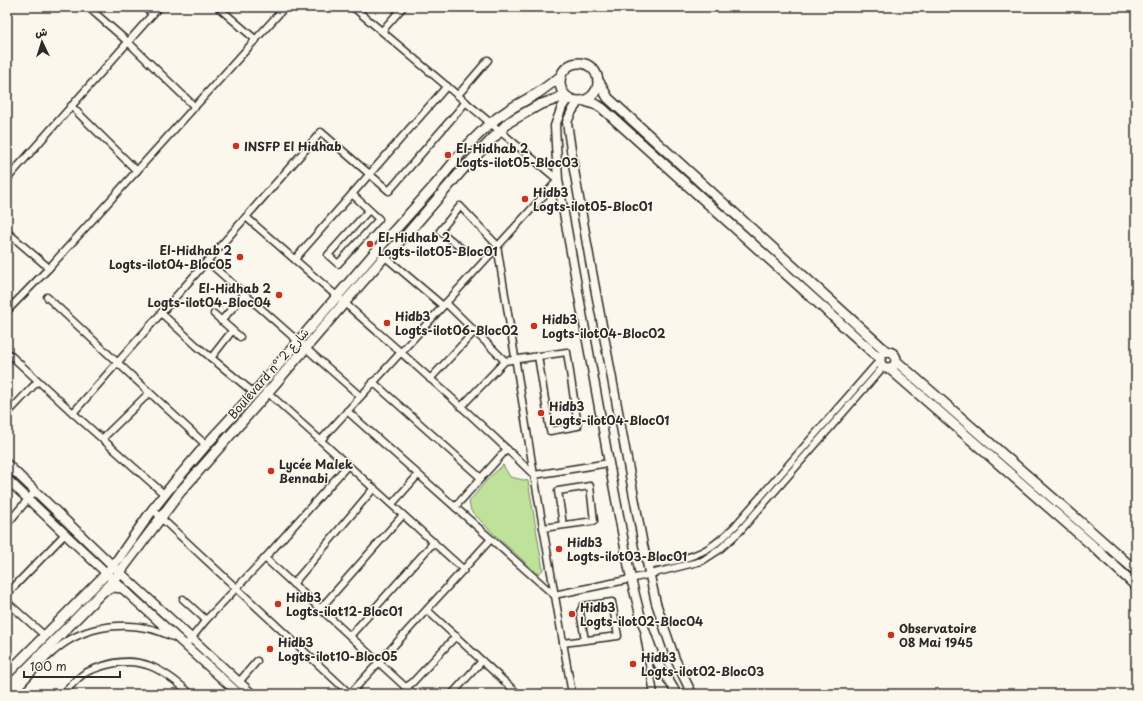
<svg xmlns="http://www.w3.org/2000/svg" width="1143" height="701" font-family="'Playpen Sans','Playpen Sans Arabic',sans-serif">
	<style>
		.green { fill: #bfe29b; stroke: #758663 }
		.lines { fill: none; stroke-linecap: round; stroke-linejoin: round }
		.minor-casing { stroke: #2b2b2b; stroke-width: 9 }
		.tertiary-casing { stroke: #2b2b2b; stroke-width: 11 }
		.secondary-casing { stroke: #2b2b2b; stroke-width: 12 }
		.minor { stroke: #fbf7ec; stroke-width: 6 }
		.tertiary { stroke: #fbf7ec; stroke-width: 8 }
		.secondary { stroke: #fbf7ec; stroke-width: 9 }
		.poi-dot { fill: #c8321e; stroke: #fbf7ec; stroke-width: 1.5 }
		.labels { text-anchor: middle; dominant-baseline: central; stroke-width: 3; stroke-linejoin: round; paint-order: stroke }
		.poi-label { font-size: 12px; font-weight: bold; fill: #2b2b2b; stroke: #fbf7ec; text-anchor: start }
		.street-label { font-size: 12px; fill: #2b2b2b; stroke: #fbf7ec }
	</style>
	<rect width="100%" height="100%" fill="#fbf7ec"/>
	<filter id="ink" filterUnits="userSpaceOnUse"><feTurbulence type="fractalNoise" baseFrequency=".025" numOctaves="2"/><feDisplacementMap in="SourceGraphic" scale="8" xChannelSelector="R" yChannelSelector="G"/><feConvolveMatrix kernelMatrix="1 2 1 2 8 2 1 2 1" color-interpolation-filters="sRGB"/></filter>
	<g filter="url(#ink)">
		<!-- green -->
		<polygon class="green" points="503,465 510,477 528,481 543,570 538,574 495,535 471,511 469,502 486,481"/>
		<g class="lines">
			<!-- minor casing -->
			<g class="minor-casing">
				<g id="minor">
					<polyline points="88,7 128,42 195,107"/>
					<polyline points="144,7 153,14"/>
					<polyline points="218,7 256,40"/>
					<polyline points="382,31 403,7"/>
					<polyline points="458,95 488,60"/>
					<polyline points="71,106 137,171"/>
					<polyline points="7,179 159,7"/>
					<polyline points="352,194 379,219 338,264 328,255 369,210"/>
					<path d="M246,217C343,302 441,385 534,475L609,463"/>
					<polyline points="7,232 49,268"/>
					<polyline points="462,249 440,231 460,206 497,245 534,475 572,694"/>
					<polyline points="383,255 443,306"/>
					<polyline points="295,259 447,86"/>
					<polyline points="207,261 360,396"/>
					<polyline points="47,297 206,445"/>
					<polyline points="446,303 505,361"/>
					<polyline points="7,311 49,268 285,7"/>
					<polyline points="161,313 198,347 254,393"/>
					<polyline points="214,314 240,337"/>
					<polyline points="221,321 245,294"/>
					<polyline points="7,352 73,413 164,494"/>
					<polyline points="211,358 232,331"/>
					<polyline points="430,379 475,331"/>
					<polyline points="373,382 481,478"/>
					<polyline points="266,391 464,570"/>
					<polyline points="461,407 505,361 567,352 578,426 550,431 538,356"/>
					<polyline points="347,411 554,595 631,579 702,561 719,550 740,531 883,367"/>
					<polyline points="73,413 321,132 389,191 466,102"/>
					<polyline points="7,414 38,381"/>
					<polyline points="103,438 149,393"/>
					<polyline points="321,440 558,180 353,7"/>
					<polyline points="392,504 418,475"/>
					<polyline points="455,507 507,449"/>
					<polyline points="153,509 161,518 350,694"/>
					<polyline points="7,524 35,491"/>
					<polyline points="543,528 594,521 590,486 558,491 563,525"/>
					<polyline points="265,558 413,694"/>
					<path d="M647,566C671,562 697,558 716,543C723,538 729,532 735,526L879,361"/>
					<polyline points="293,584 374,488"/>
					<polyline points="7,594 65,534"/>
					<polyline points="183,599 206,620"/>
					<polyline points="7,602 44,635"/>
					<polyline points="320,609 403,515"/>
					<polyline points="427,610 518,694"/>
					<polyline points="644,635 654,694"/>
					<polyline points="350,636 434,542"/>
					<polyline points="563,643 618,636 612,602 583,606 580,612 585,640"/>
					<polyline points="186,645 206,620 265,558 348,465"/>
					<polyline points="239,682 257,661"/>
					<polyline points="406,687 412,683 456,636"/>
					<path d="M12,694C25,680 38,665 53,652C85,623 134,618 173,637"/>
					<path d="M63,694C70,687 77,678 85,673C90,670 97,668 103,666C140,654 163,669 191,694"/>
					<polyline points="350,694 491,539"/>
					<polyline points="452,694 482,661"/>
				</g>
			</g>
			<!-- tertiary casing -->
			<g class="tertiary-casing">
				<g id="tertiary">
					<polyline points="568,98 562,107 555,126 558,180 609,463 631,579 642,622 656,660 677,694"/>
					<polyline points="579,101 572,111 567,122 573,164 590,261 643,545 656,603 675,659 692,694"/>
					<polyline points="7,464 113,566 252,694"/>
					<polyline points="7,479 122,588 239,694"/>
				</g>
			</g>
			<!-- secondary casing -->
			<g class="secondary-casing">
				<g id="secondary">
					<circle cx="579" cy="82" r="19"/>
					<polyline points="599,82 608,98 887,352"/>
					<polyline points="585,101 597,105 602,108 879,358"/>
					<circle cx="888" cy="360" r="8"/>
					<polyline points="896,361 1093,533 1136,571"/>
					<polyline points="889,368 1093,546 1136,586"/>
					<polyline points="106,590 114,587 122,588"/>
					<polyline points="7,674 107,573 118,559 153,509 173,484 206,445 254,393 377,250 436,184 467,146 485,128 497,118 510,109 538,93 560,77"/>
					<polyline points="7,689 114,580 181,491 268,392 345,302 385,256 407,234 464,168 509,122 539,105 559,98 563,94"/>
				</g>
			</g>
			<!-- minor -->
			<use href="#minor" class="minor"/>
			<!-- tertiary -->
			<use href="#tertiary" class="tertiary"/>
			<!-- secondary -->
			<use href="#secondary" class="secondary"/>
		</g>
	</g>
	<!-- markers -->
	<g class="poi-dot">
		<circle cx="236" cy="146" r="4"/>
		<circle cx="448" cy="155" r="4"/>
		<circle cx="525" cy="199" r="4"/>
		<circle cx="370" cy="244" r="4"/>
		<circle cx="240" cy="257" r="4"/>
		<circle cx="279" cy="295" r="4"/>
		<circle cx="387" cy="323" r="4"/>
		<circle cx="534" cy="326" r="4"/>
		<circle cx="541" cy="413" r="4"/>
		<circle cx="271" cy="471" r="4"/>
		<circle cx="559" cy="549" r="4"/>
		<circle cx="278" cy="604" r="4"/>
		<circle cx="572" cy="614" r="4"/>
		<circle cx="891" cy="635" r="4"/>
		<circle cx="270" cy="649" r="4"/>
		<circle cx="633" cy="664" r="4"/>
	</g>
	<g class="labels">
		<!-- poi labels -->
		<g class="poi-label">
			<text x="244" y="146">INSFP El Hidhab</text>
			<text x="456" y="148">El-Hidhab 2<tspan x="456" dy="14">Logts-ilot05-Bloc03</tspan></text>
			<text x="533" y="192">Hidb3<tspan x="533" dy="14">Logts-ilot05-Bloc01</tspan></text>
			<text x="378" y="237">El-Hidhab 2<tspan x="378" dy="14">Logts-ilot05-Bloc01</tspan></text>
			<text x="232" y="250" text-anchor="end">El-Hidhab 2<tspan x="232" dy="14">Logts-ilot04-Bloc05</tspan></text>
			<text x="271" y="288" text-anchor="end">El-Hidhab 2<tspan x="271" dy="14">Logts-ilot04-Bloc04</tspan></text>
			<text x="395" y="316">Hidb3<tspan x="395" dy="14">Logts-ilot06-Bloc02</tspan></text>
			<text x="542" y="319">Hidb3<tspan x="542" dy="14">Logts-ilot04-Bloc02</tspan></text>
			<text x="549" y="406">Hidb3<tspan x="549" dy="14">Logts-ilot04-Bloc01</tspan></text>
			<text x="279" y="464">Lycée Malek<tspan x="279" dy="14">Bennabi</tspan></text>
			<text x="567" y="542">Hidb3<tspan x="567" dy="14">Logts-ilot03-Bloc01</tspan></text>
			<text x="286" y="597">Hidb3<tspan x="286" dy="14">Logts-ilot12-Bloc01</tspan></text>
			<text x="580" y="607">Hidb3<tspan x="580" dy="14">Logts-ilot02-Bloc04</tspan></text>
			<text x="899" y="628">Observatoire<tspan x="899" dy="14">08 Mai 1945</tspan></text>
			<text x="278" y="642">Hidb3<tspan x="278" dy="14">Logts-ilot10-Bloc05</tspan></text>
			<text x="641" y="657">Hidb3<tspan x="641" dy="14">Logts-ilot02-Bloc03</tspan></text>
		</g>
		<!-- street labels -->
		<g class="street-label">
			<text transform="translate(268 373) rotate(-49)">Boulevard n° شارع 2</text>
		</g>
	</g>
	<!-- margin -->
	<rect width="1143" height="701" fill="none" stroke="#fbf7ec" stroke-width="24"/>
	<rect x="12" y="12" width="1119" height="677" fill="none" stroke="#2b2b2b" stroke-width="1.5" filter="url(#ink)"/>
	<!-- north arrow -->
	<g transform="translate(42 42) rotate(356)" stroke="#fbf7ec" stroke-width="3" paint-order="stroke">
	<path d="M0-3L7 15L0 10L-7 15Z" fill="#2b2b2b"/>
	<text y="-6" font-size="11" font-weight="bold" text-anchor="middle" fill="#2b2b2b">ش</text>
	</g>
	<!-- scale -->
	<path d="M24 671v6h96v-6" fill="none" stroke="#2b2b2b" stroke-width="2"/>
	<text x="30" y="671" font-size="12" fill="#2b2b2b" stroke="#fbf7ec" stroke-width="3" paint-order="stroke">100 m</text>
</svg>
